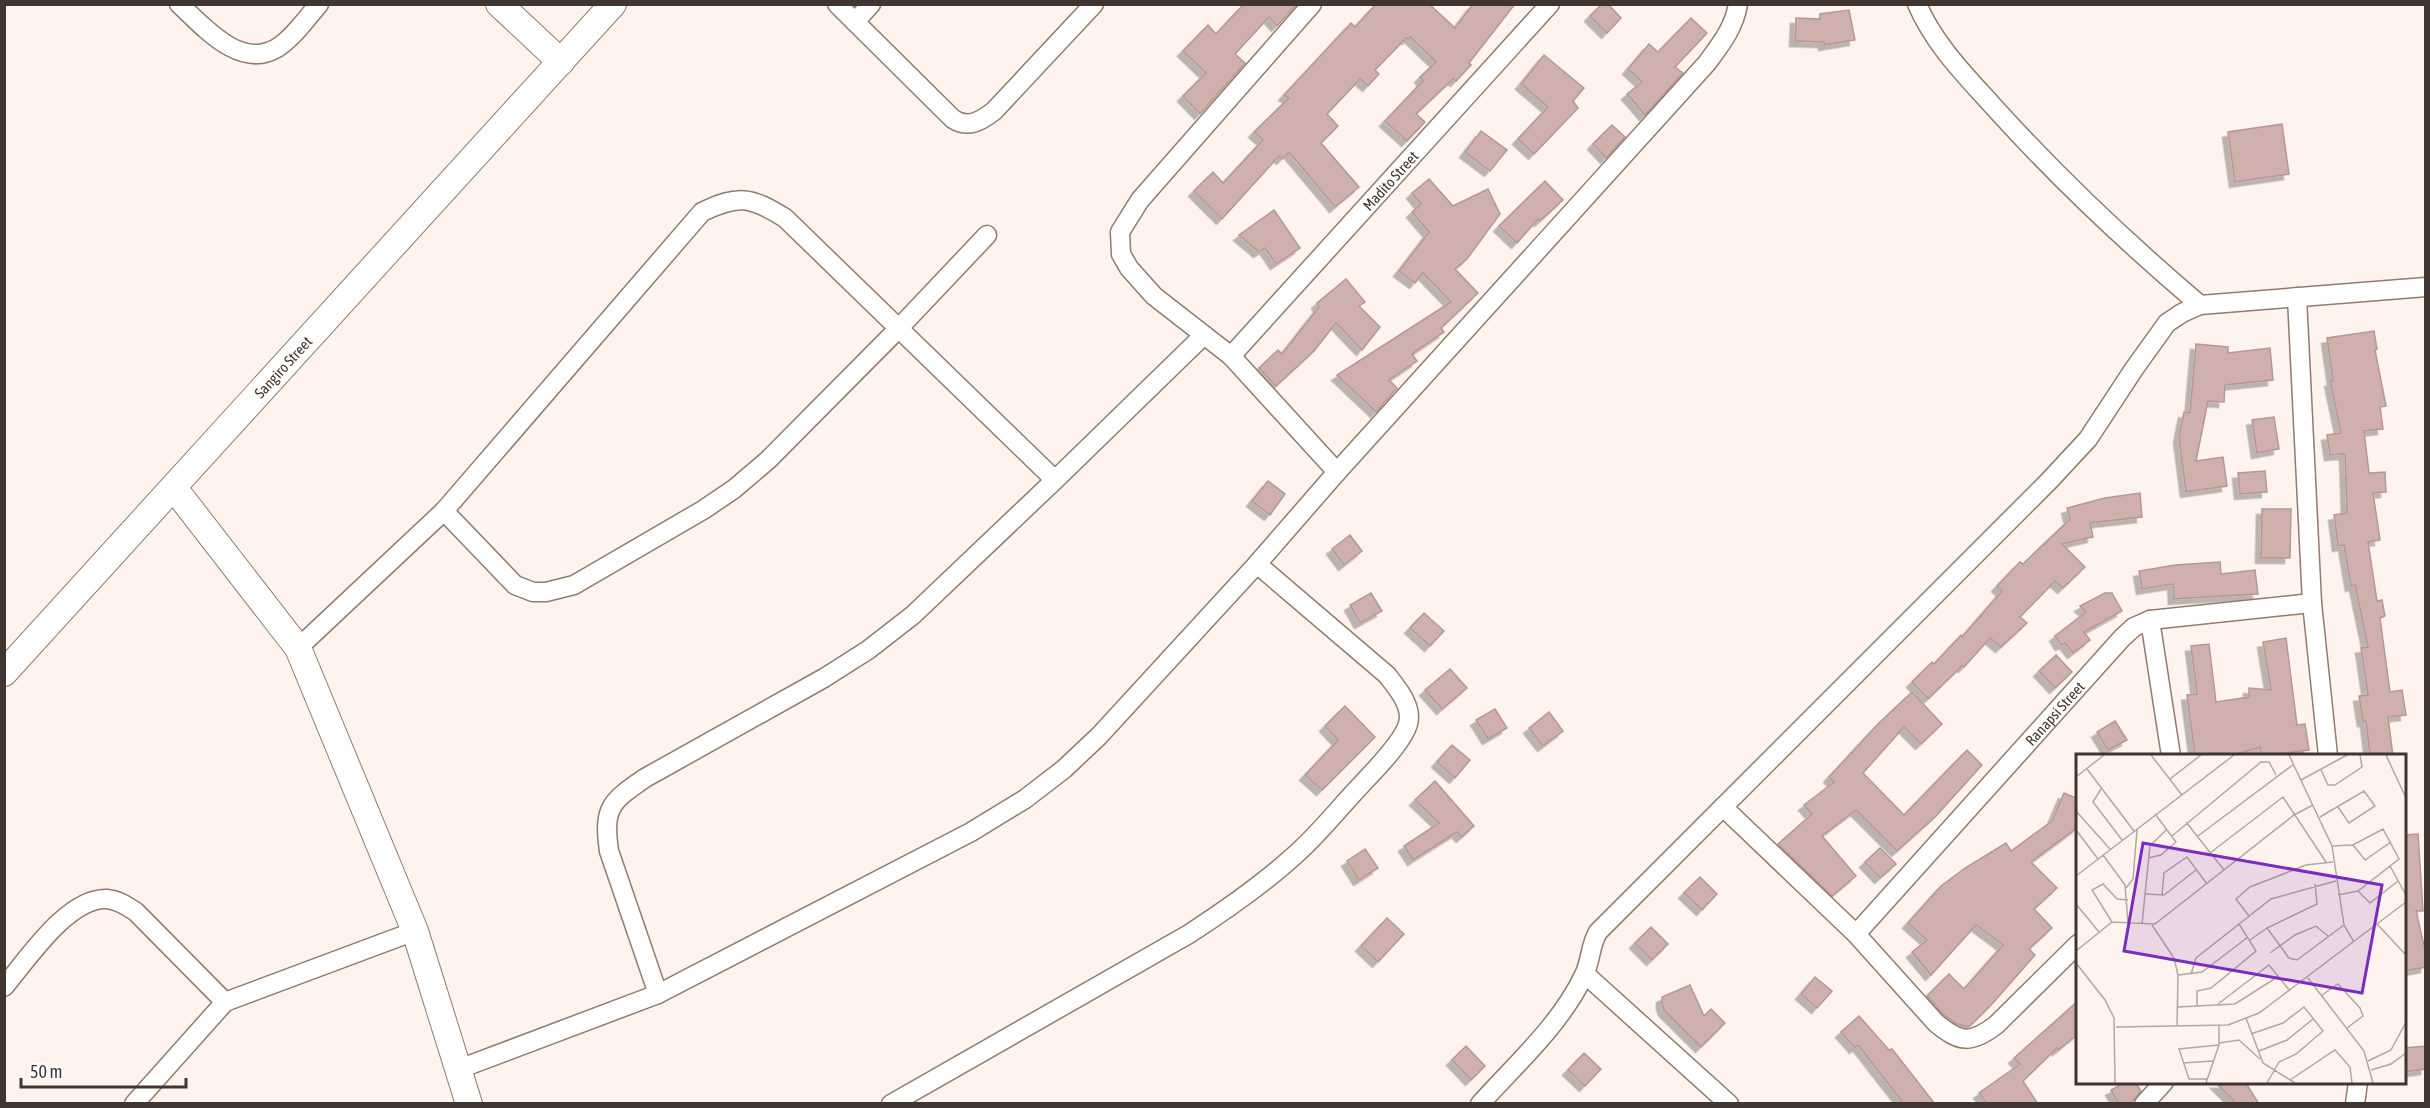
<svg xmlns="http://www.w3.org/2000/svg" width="2430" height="1108" font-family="'Asap Condensed',sans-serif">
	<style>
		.building { fill: #cfb0ac; stroke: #b59793; stroke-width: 1.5; filter: url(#shadow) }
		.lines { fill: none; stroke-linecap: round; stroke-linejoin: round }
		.street-casing { stroke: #927b6b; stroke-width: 21 }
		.secondary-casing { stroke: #927b6b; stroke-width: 28 }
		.street { stroke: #fff; stroke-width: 18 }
		.secondary { stroke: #fff; stroke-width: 26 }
		.labels { text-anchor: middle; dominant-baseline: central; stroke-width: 4.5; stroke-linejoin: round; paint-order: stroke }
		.street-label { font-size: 15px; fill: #40362f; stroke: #fff }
		.inset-road { fill: none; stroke: #b3a8a1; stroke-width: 1.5 }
		.view { fill: #7b2cbf; fill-opacity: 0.15; stroke: #7b2cbf; stroke-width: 3 }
		.inset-edge { fill: none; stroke: #40362f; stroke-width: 3 }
	</style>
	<defs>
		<filter id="shadow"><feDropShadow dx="-5.5" dy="5.5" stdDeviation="0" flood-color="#0004"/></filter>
	</defs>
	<rect width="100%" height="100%" fill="#fff4ed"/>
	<!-- building -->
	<g class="building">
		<polygon points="1244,4 1297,4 1277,26 1269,17 1235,54 1245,63 1200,114 1183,96 1206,73 1183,51 1208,25 1216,34"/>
		<polygon points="1376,4 1429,4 1455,28 1473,4 1515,4 1469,63 1471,65 1456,81 1453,79 1416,114 1425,122 1407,141 1385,121 1423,81 1420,77 1436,62 1410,37 1408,39 1406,38 1375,70 1379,74 1368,86 1360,79 1327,114 1338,126 1321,143 1359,187 1335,207 1289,152 1282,159 1279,156 1222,219 1194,191 1213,172 1223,183 1263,140 1254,132 1289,98 1284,95 1351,23 1355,27"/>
		<polygon points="1602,4 1608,4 1621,18 1607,33 1590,16"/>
		<polygon points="1849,10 1855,40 1824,45 1824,42 1795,41 1796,18 1820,19 1820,14"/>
		<polygon points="1691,18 1707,33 1675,67 1683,73 1645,115 1627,94 1642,82 1628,69 1649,44 1658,52"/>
		<polygon points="1544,55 1584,88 1573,101 1578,108 1534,154 1518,139 1548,107 1521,84"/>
		<polygon points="2282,124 2289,174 2235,182 2228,132"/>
		<polygon points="1612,125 1625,137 1606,158 1593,144"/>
		<polygon points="1481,131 1507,150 1490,171 1465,152"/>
		<polygon points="1429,179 1453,206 1488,189 1500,214 1467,259 1455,269 1478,293 1441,328 1444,332 1412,354 1417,361 1389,380 1397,388 1376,412 1337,375 1451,302 1423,273 1415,283 1399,271 1429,232 1412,212 1421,204 1412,193"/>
		<polygon points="1545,181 1563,200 1540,221 1538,219 1517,243 1499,226"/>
		<polygon points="1274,210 1300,248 1276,264 1265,248 1259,252 1239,235"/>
		<polygon points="1346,279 1365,302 1359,306 1380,327 1362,350 1336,323 1314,351 1276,386 1259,368 1278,350 1282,354 1319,307 1317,303"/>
		<polygon points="2374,331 2377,349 2375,350 2386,406 2380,407 2383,429 2364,431 2369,473 2385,472 2386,492 2373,493 2380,540 2368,542 2377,601 2382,600 2385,616 2380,618 2390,692 2402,690 2406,715 2388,717 2393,756 2370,756 2366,721 2363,721 2359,696 2368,695 2361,648 2368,647 2355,585 2351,586 2344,545 2338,546 2334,515 2347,513 2345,454 2330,455 2327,435 2341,433 2330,381 2333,381 2327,338"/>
		<polygon points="2196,344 2228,347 2228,353 2270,348 2273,380 2225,385 2224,402 2208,401 2196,461 2223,457 2227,486 2186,492 2179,437 2184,412 2190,413"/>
		<polygon points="2274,417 2279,449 2257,453 2252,420"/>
		<polygon points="2265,471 2267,492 2240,494 2238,473"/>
		<polygon points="1268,481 1285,494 1270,515 1252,501"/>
		<polygon points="2140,493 2142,517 2090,523 2093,537 2062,544 2085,567 2063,588 2055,581 2020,617 2027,623 2001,647 1990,638 1964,667 1962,666 1928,699 1912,682 1932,662 1934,664 1961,635 1962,637 2002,591 1997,586 2020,562 2023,564 2070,519 2067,508 2105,498"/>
		<polygon points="2262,509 2291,509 2290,558 2261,558"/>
		<polygon points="1350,535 1362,551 1344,565 1332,549"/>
		<polygon points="2220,562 2221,574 2255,570 2258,594 2174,599 2173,584 2142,589 2139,571 2175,565"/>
		<polygon points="1371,593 1382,611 1360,623 1350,605"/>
		<polygon points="2105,593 2112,593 2122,611 2084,632 2090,640 2073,653 2065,643 2061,645 2055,636 2086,612 2080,606"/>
		<polygon points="1424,613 1444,631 1430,646 1410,628"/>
		<polygon points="2286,638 2297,725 2305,724 2309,750 2261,756 2260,747 2231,756 2195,756 2187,695 2197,694 2191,646 2209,644 2216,702 2249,697 2249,688 2271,690 2263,642"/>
		<polygon points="2056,655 2072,672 2055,688 2039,671"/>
		<polygon points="1450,669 1467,688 1442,709 1425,690"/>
		<polygon points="1912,692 1942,724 1921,744 1904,727 1863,773 1904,815 1967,750 1982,765 1936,816 1897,851 1856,810 1822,836 1856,876 1832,896 1778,844 1812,814 1804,805 1834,782 1829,777 1879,723"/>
		<polygon points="1345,706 1375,737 1322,790 1305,775 1338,740 1325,726"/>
		<polygon points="1495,709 1507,728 1488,739 1476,720"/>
		<polygon points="1549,712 1563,731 1543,746 1529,728"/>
		<polygon points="2115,721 2127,740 2108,750 2097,732"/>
		<polygon points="1452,745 1470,760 1455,778 1437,762"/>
		<polygon points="1435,781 1474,826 1462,837 1457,832 1413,860 1404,846 1439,823 1415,800"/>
		<polygon points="2064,793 2078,799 2078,827 2031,862 2057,888 2034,909 2052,928 2029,949 2035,955 1992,1004 1969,1027 1957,1024 1944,1015 1927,996 1949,974 1964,989 2003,945 1976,925 1931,975 1912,952 1927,940 1908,923 1941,886 1965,868 2006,843 2011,851 2052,821"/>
		<polygon points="2418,834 2423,911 2416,911 2426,954 2426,967 2404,971 2404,835"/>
		<polygon points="1880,848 1896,864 1880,878 1865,862"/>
		<polygon points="1365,849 1378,868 1359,880 1347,861"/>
		<polygon points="1700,877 1717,894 1702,910 1684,893"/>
		<polygon points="1387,918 1404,934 1378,962 1361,946"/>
		<polygon points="1651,927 1668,944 1652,960 1635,943"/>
		<polygon points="1815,977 1832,991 1817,1008 1801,994"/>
		<polygon points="1690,985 1704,1016 1711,1009 1725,1023 1701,1047 1664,1010 1662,1004 1662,997"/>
		<polygon points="2078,1001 2078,1034 2058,1050 2057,1048 2023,1081 2038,1104 1987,1104 1979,1093 2020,1064 2014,1058"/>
		<polygon points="1859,1016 1889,1050 1892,1049 1935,1104 1904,1104 1858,1045 1855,1048 1841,1032"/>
		<polygon points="1466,1046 1485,1066 1471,1080 1452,1060"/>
		<polygon points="2426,1046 2426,1069 2404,1072 2404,1048"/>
		<polygon points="1584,1053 1601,1069 1585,1086 1568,1070"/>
		<polygon points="2124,1083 2136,1083 2141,1091 2134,1100 2128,1104 2119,1104 2111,1090"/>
		<polygon points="2216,1083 2246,1083 2259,1104 2237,1104"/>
	</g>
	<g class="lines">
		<!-- street casing -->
		<g class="street-casing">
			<g id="street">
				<path d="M179,4C204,27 240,70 277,48C293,38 306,19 319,4"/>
				<path d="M837,4L953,119C968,129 981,121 994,111L1094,4"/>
				<polyline points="1312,4 1140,200 1120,232 1121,254 1129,268 1154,296 1231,356 1337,472"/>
				<path d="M1917,4C1934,44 1965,75 1993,106C2058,178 2127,243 2200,305"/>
				<polyline points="855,22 871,4"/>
				<polyline points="2297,297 2312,603 2328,756"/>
				<path id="s1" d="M1231,356L1550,4"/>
				<polyline points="1055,480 1204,335"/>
				<polyline points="444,511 515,585 533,592 546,592 574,585 703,510 734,489 768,460 898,329 987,235"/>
				<polyline points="2150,620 2171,756"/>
				<path d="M298,648L444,511L702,212C739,194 751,197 785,218L1055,480L913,615L868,650L824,678L645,778C610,802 603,808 609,851L658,994"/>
				<path d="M1723,807L1856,934L1936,1023C1960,1043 1971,1044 1996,1025L2078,944"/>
				<path id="s2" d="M1856,934L2122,638L2134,627L2150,620L2312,603"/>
				<polyline points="1585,974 1729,1104"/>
				<path d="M4,987C27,960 68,897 107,899C118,900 127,906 136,912L225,1002"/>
				<path d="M459,1069L658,994L971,832L1025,799L1064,769L1099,736L1257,564L1337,472L1707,63C1721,44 1734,28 1738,4"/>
				<polyline points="134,1104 225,1002 415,931"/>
				<path d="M891,1104L1189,934C1226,910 1262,885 1295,855C1319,834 1339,808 1361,785C1374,771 1403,742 1408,724C1413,706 1397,688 1387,675L1257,564"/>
				<path d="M1480,1104C1516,1064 1561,1024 1584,975C1591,961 1590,945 1598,932L2049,481L2088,439L2134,369L2167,323L2182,313L2200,305L2426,287"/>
				<polyline points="2144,1104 2164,1082"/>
				<polyline points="2355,1104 2358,1082"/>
			</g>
		</g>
		<!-- secondary casing -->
		<g class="secondary-casing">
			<g id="secondary">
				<polyline points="499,4 561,62"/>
				<polyline points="174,488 298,648 415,931 469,1104"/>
				<path id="s3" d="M4,673L613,4"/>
			</g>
		</g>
		<!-- street -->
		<use href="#street" class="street"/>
		<!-- secondary -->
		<use href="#secondary" class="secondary"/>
	</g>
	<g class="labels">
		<!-- street labels -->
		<g class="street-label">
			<text stroke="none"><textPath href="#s1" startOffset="237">Madito Street</textPath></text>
			<text stroke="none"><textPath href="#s3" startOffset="414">Sangiro Street</textPath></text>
			<text stroke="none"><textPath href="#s2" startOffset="297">Ranapsi Street</textPath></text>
		</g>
	</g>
	<!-- overview -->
	<g transform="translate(2076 754)">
		<rect width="330" height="330" fill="#fff4ed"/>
		<path class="inset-road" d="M75,1L106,41M213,1L256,92L268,171L278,188M310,1L330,44M11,15L58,77M245,16L252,31H259L286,13L284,1M0,23L28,1M94,25L125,1M225,26L271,1M25,35L17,48L46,86M0,57L34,95M244,63L288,37L299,52L273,69L262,53M110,68L148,116M0,76L22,105M96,82L185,8H193L200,21M122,82L218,10M277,91L289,106L315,88M256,92L277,91L307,75L323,105L282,137L262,141M134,99L207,43L250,108M27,101L49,131L52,169M72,104L85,101L100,88L79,60M314,112L330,141M0,122L158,1M239,130L241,150L191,174L213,204L221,206L268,171M50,134L57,125L61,76M282,137L294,149L322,127M70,140L88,141L120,116M86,141L88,119L111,103L131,130M0,150L23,178M173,162L160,145L174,133L230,111L257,108M36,168L16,136L27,130L41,145L52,146M66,170L74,92L91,75M301,170L330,201M76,171L98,204L102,221L101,272M174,186L191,174M0,197L36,168L79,170L218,61L237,51M194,199L219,181L240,172L252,182M0,209L29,246L38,264L39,329M115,220L120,204L195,145L260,127M102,221L126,218L172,183M232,224L288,297L297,329M246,241L262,230L284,254L287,262L271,274M142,250L193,211L214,237M121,252V237L135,234L180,197L163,170M102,253L159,250L203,222M170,264L187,309L219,329M40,273L152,271L183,259L330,148M175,280L207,269L228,253L247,277L220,300L203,308L191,329M143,289L163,286L184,305M183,297L211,286L237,265M292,307L315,296L330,268M107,309L137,307M295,316L315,310L330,299M131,325H113L103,295L143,291M214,326L259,296L274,313L276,329M130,329L143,291V271"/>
		<path class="view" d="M67,89L306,131L286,239L48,197Z"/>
		<rect width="330" height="330" class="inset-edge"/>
	</g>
	<!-- border -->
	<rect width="2430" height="1108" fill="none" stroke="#40362f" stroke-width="12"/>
	<!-- scale -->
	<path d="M21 1078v9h165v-9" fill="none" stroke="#40362f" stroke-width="3"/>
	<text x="30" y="1078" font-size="18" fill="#40362f" stroke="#ffffff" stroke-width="4.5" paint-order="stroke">50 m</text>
</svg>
